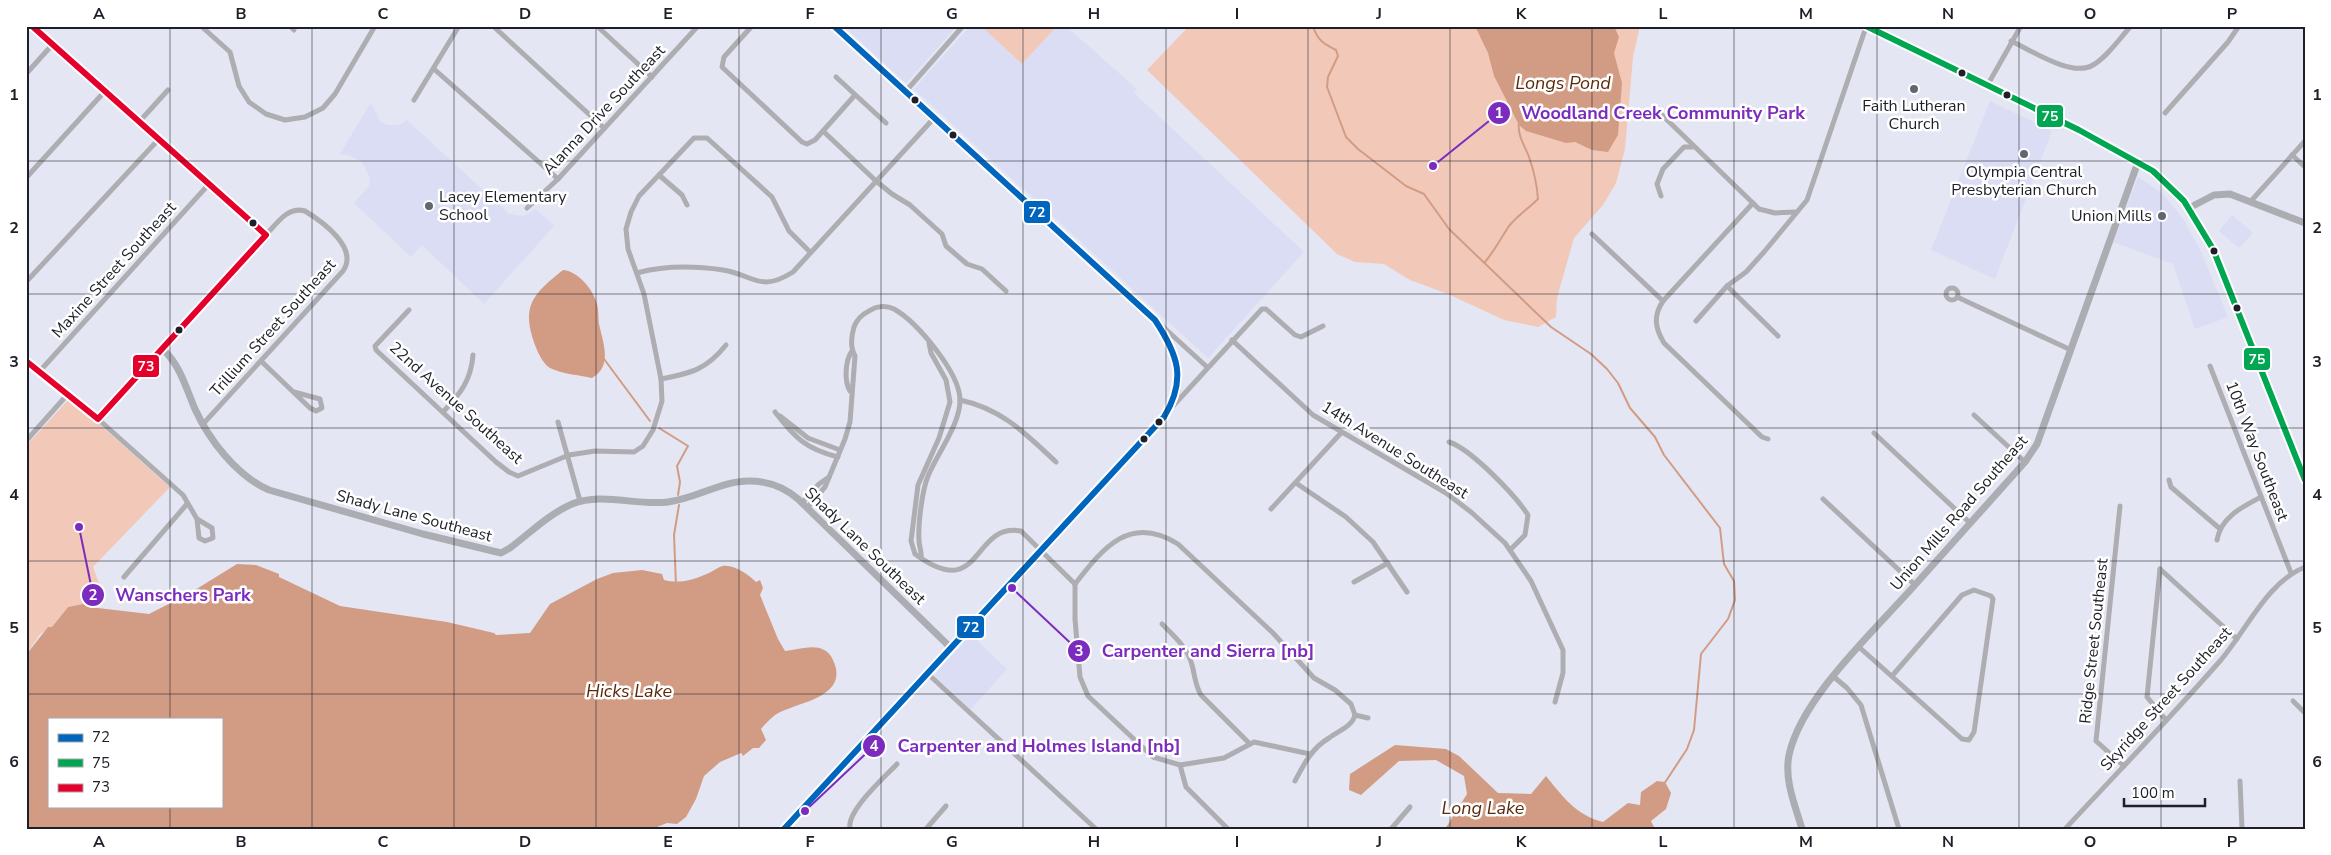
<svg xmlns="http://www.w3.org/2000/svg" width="2331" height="855" font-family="'Nunito Sans',sans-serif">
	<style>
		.built { fill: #daddf4 }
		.green { fill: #f2c9b9 }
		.water { fill: #d29c84; fill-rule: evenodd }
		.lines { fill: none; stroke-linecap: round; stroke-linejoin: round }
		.stream { stroke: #d29c84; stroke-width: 2 }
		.street { stroke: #adadb2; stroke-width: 5 }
		.secondary { stroke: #acadb3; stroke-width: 7 }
		.bus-1-casing { stroke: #fff; stroke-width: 10 }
		.bus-2-casing { stroke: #fff; stroke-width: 10 }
		.bus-3-casing { stroke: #fff; stroke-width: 10 }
		.bus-1 { stroke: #0065bd; stroke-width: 6 }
		.bus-2 { stroke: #00a651; stroke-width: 6 }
		.bus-3 { stroke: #e4002b; stroke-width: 6 }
		.grid { fill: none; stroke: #1e1f28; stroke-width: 1; stroke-opacity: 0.55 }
		.bus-dot { fill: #1e1f28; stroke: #fff; stroke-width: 2 }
		.poi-dot { fill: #63656f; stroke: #fff; stroke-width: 2 }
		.labels { text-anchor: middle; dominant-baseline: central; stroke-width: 5; stroke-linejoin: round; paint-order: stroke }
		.poi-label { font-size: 16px; fill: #1e1f28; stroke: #fff }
		.street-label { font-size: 16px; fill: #1e1f28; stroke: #fff }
		.water-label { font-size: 18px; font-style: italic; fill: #5b2809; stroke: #fff }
		.leader { fill: none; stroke: #7b2cbf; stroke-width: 2 }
		.callout-dot { fill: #7b2cbf; stroke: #fff; stroke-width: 2 }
		.mark-label { font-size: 15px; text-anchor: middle; font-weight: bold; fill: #fff }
		.callout-label { font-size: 18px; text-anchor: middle; font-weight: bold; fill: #7b2cbf; stroke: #fff; stroke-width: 5; stroke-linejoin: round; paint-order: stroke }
		.line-badge { stroke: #fff; stroke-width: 2 }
		.badge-label { font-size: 14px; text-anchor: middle; font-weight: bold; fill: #fff }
		.neatline { fill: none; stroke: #1e1f28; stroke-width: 2 }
		.grid-label { font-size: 16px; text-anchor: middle; font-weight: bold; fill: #1e1f28 }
	</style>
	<rect width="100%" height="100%" fill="#e4e6f3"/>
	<!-- built -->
	<g class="built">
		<polygon points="844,26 957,26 906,83"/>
		<polygon points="970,26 981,26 1022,64 1057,26 1066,26 1137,89 1134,93 1304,252 1208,358 914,89"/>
		<polygon points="1990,101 2052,131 1995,279 1931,250"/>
		<polygon points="370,104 373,106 380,121 387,125 399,125 407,120 509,214 524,216 536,209 554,226 484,304 422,245 411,257 354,203 369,186 370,178 362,162 348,155 340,154"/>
		<polygon points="2138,177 2162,193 2184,220 2202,254 2228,317 2195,329 2173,264 2113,242"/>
		<polygon points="2232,215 2253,233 2239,248 2219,231"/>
		<polygon points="971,635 1007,669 971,709 934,675"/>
	</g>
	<!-- green -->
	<g class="green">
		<polygon points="981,26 1057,26 1022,64"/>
		<polygon points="1189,26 1640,26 1633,57 1625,149 1616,183 1603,205 1574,238 1557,298 1556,317 1538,327 1504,320 1448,294 1410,280 1384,264 1355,262 1337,254 1147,70"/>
		<polygon points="70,398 170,487 93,567 101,589 86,606 83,604 68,607 52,627 40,634 26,655 26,446"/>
	</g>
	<!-- water -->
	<g class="water">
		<polygon points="1475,26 1614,26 1619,37 1614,53 1622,83 1618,135 1608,152 1592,150 1575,142 1566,143 1526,131 1519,125 1494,76 1488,53"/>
		<path d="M563,270C577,271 592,288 596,301C599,308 598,317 599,324C603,343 613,366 592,378C579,375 562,374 550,368C543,364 538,353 535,345C521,306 532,295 563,270Z"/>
		<path d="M237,564L256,565L279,574V577L340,606L447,622L494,633L496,635L530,633L550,604L597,579L613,573L642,570L662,574L664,580C680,584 693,580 709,573C713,571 718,567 723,566C734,564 749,575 756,582L760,580L763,588L760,595L778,639L785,651C803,649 824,640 833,660C849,694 806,701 785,710C774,714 768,721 761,729L766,740L759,748H753L743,756L741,753L720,762L704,776L696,799L686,817L677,824L667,823L652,829H26V655L48,627H52L68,607L83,604L89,607L149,614L190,593ZM49,719H221V806H49Z"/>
		<path d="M1395,745L1446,749L1459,756L1498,793L1531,794L1546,776C1563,797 1576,815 1603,822L1628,803L1640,805L1641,792L1657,781L1665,782L1671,793L1666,809L1651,821L1655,829H1445L1467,794L1464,776L1436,760L1399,761L1361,795L1349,790L1350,774Z"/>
	</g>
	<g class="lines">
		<!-- stream -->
		<g class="stream">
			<path d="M1313,26C1317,40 1324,44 1336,50L1338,56L1328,77L1327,87L1346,137L1358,149L1406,186L1424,194L1449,229L1551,327L1591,354L1607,369L1618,383L1630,408L1655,437L1664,455L1720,528L1724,564L1734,581L1735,600L1728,619L1701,654L1694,730L1687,749L1664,784"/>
			<path d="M1485,262C1495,250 1501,238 1509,226C1518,215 1528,209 1538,199C1537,185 1534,171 1529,157C1525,146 1517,135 1519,123"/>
			<polyline points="604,359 650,421"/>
			<polyline points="659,428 688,446 677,466 680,482 678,495"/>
			<polyline points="676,585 674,535 679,505"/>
		</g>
		<!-- street -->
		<g class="street">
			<polyline points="201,26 230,52 239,86 249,102 266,114 285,120 305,117 323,108 335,94 375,26"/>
			<polyline points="290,26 294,30"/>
			<polyline points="493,26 604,128"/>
			<polyline points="597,26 652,77"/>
			<polyline points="752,26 724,57 722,67 802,142 807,144 815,140 855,95"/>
			<path d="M2011,41C2031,50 2072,78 2093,65C2108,56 2119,39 2131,26"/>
			<polyline points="434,69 558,179"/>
			<polyline points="26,74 52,45"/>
			<polyline points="836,77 886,123"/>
			<polyline points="1987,86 2021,26"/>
			<polyline points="906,91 963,26"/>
			<polyline points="414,100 459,26"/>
			<polyline points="2165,113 2228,42 2239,26"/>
			<polyline points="1661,114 1759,209 1775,213 1795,212"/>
			<polyline points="139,122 168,90"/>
			<polyline points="823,131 876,181 892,194 910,205 942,234 946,246 967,264 982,269 1006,291"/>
			<polyline points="2292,155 2305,167"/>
			<polyline points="659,175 682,195 687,205"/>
			<polyline points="26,178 105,91"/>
			<polyline points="1661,196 1657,184 1663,169 1684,147 1693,147"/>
			<polyline points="2251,201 2305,141"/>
			<path d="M1753,203L1663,301C1653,316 1655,328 1664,343L1762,437L1768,439"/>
			<polyline points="527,208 558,179 698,26"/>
			<polyline points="1592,234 1663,301"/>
			<path d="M637,273C663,266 695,266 723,270C754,275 760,293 793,272L935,117"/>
			<polyline points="26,282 158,140"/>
			<polyline points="1727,286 1778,336"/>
			<circle cx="1952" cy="294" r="6"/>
			<polyline points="1957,297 2071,350"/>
			<polyline points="409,310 375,346 376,350 496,462 509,472 518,476 569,455 595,451 634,452 643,446 653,430 662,401 661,379 644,294 628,249 626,229 631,212 639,196 694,138 707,138 772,197 789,231 810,252"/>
			<polyline points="1696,321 1727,286 1746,272 1764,252 1807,200 1866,27"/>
			<polyline points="1161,325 1207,367"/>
			<polyline points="1232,340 1313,415 1446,493 1471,512 1505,543 1531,581 1563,650 1563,673 1555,702"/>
			<path d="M929,343L931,353L946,380L950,402L939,438L918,485L911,541L915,554C983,604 971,522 1021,531L1075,584"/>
			<polyline points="261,361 310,408 316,411 322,408 320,399 294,392"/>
			<polyline points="2210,366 2291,573"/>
			<polyline points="39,372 209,184"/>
			<path d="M661,379C691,373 706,370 726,345"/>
			<path d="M850,391C844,381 845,361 852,351"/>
			<path d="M960,400C1002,409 1025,433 1056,462"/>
			<polyline points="1173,406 1262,309 1266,309 1295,335 1301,337 1323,326"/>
			<path d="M443,412C460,394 471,381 473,355"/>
			<path d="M775,412C795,438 806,449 838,457"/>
			<polyline points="1974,415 2025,462"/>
			<polyline points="780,416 808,438 840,450"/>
			<polyline points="98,419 183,495 197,519 199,538 205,541 213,538 212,528 197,519"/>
			<polyline points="558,422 580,501"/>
			<path d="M203,424L343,271C359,248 323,222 305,211C288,206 277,223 266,235"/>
			<polyline points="1874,433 1970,523"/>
			<polyline points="26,441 67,395"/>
			<path d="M1449,442C1471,449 1515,495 1528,515L1525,535L1511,549"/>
			<polyline points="2169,480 2171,487 2219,528"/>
			<polyline points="1296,483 1346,517 1373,542 1407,592"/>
			<polyline points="1823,499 1915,585"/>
			<polyline points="802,503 819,484 829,477"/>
			<polyline points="2120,506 2096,741 2124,766"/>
			<path d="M807,508L825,487L845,439L850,422L855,356C850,347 851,337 854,327C857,319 861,315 869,311C876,306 886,305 894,309C917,322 959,372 960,399C961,423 937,454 928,476C922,491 918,524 919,540C919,547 922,551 921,558"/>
			<polyline points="1271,509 1341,433"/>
			<path d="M2217,540C2221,517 2242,507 2261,497"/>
			<polyline points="2160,569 2147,697 2166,720"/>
			<polyline points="2160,569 2237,639"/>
			<polyline points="124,577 187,504"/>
			<polyline points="1354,582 1388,563"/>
			<path d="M1075,584C1104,547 1130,514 1178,544L1273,633L1314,678L1335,690L1351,704L1355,715"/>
			<polyline points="1075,584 1075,619 1080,677 1088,696 1153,757 1180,765 1186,787 1228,829"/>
			<path d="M1162,624C1174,636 1188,648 1192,665C1195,676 1195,685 1201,695L1250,744"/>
			<polyline points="1859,647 1962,739 1969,740 1974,732 1993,599 1991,596 1974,590 1962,595 1892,676"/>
			<polyline points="927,673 1096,829"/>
			<polyline points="1834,677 1847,688 1861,705 1899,829"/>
			<polyline points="2293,701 2305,713"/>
			<polyline points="1355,715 1368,718"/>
			<polyline points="1180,765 1224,758 1254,742 1310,754"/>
			<path d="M1295,781C1304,764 1312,748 1329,738C1338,731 1352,727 1355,715"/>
			<polyline points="2240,781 2242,829"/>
			<path d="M850,829C846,811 885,777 897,764"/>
			<polyline points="926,829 946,806"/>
			<polyline points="1391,829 1410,807"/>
			<path d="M2065,829C2117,773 2170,718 2220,661C2247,630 2266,583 2305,567"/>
		</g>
		<!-- secondary -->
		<g class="secondary">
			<polyline points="1865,26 2079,130 2153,171 2184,201 2213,249 2305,481"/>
			<polyline points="2189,208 2214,195 2230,194 2305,223"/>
			<path d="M163,349C181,367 185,386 195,409C209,440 237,476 269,490L423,534L501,553L510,548C530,533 549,514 572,504C602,492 636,506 668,502C695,499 721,481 749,481C768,481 784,487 798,499L951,648"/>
			<polyline points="26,361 98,419 266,235 32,26"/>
			<path d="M784,829L1164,417C1190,382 1178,352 1155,320L834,26"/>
			<path d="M1802,829C1795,805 1784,780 1789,755C1801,698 1875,630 1914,586C1951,545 1988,503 2025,462L2037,444L2138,162"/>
		</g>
		<!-- bus-1 casing -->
		<g class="bus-1-casing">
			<path id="bus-1" d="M784,829L1164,417C1187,379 1178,355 1155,320L834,26"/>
		</g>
		<!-- bus-2 casing -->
		<g class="bus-2-casing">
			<polyline id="bus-2" points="1866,26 2079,130 2153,171 2184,201 2213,249 2305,480"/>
		</g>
		<!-- bus-3 casing -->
		<g class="bus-3-casing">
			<polyline id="bus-3" points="26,361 98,419 266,235 32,26"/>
		</g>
		<!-- bus-1 -->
		<use href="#bus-1" class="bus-1"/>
		<!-- bus-2 -->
		<use href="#bus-2" class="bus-2"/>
		<!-- bus-3 -->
		<use href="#bus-3" class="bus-3"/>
	</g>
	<!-- grid -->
	<path class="grid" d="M170,26V719M312,26V829M454,26V829M596,26V829M739,26V829M881,26V829M1023,26V829M1166,26V829M1308,26V829M1450,26V829M1592,26V829M1734,26V829M1877,26V829M2019,26V829M2161,26V829M26,161H2305M26,294H2305M26,428H2305M26,561H2305M26,694H2305M170,806V829"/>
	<!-- markers -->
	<g class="bus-dot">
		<circle cx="1962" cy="73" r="4.5"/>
		<circle cx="2007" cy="95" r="4.5"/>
		<circle cx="915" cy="100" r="4.5"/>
		<circle cx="953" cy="135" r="4.5"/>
		<circle cx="253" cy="223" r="4.5"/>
		<circle cx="2214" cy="251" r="4.5"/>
		<circle cx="2237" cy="308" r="4.5"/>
		<circle cx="179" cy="330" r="4.5"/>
		<circle cx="1159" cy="422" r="4.5"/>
		<circle cx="1144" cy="439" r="4.5"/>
	</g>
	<g class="poi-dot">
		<circle cx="1914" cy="89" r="5"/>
		<circle cx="2024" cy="154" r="5"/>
		<circle cx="429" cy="206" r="5"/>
		<circle cx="2162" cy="216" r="5"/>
	</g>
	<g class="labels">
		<!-- poi labels -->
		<g class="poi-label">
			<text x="1914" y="106">Faith Lutheran<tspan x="1914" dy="18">Church</tspan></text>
			<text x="2024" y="172">Olympia Central<tspan x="2024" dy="18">Presbyterian Church</tspan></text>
			<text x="439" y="197" text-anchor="start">Lacey Elementary<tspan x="439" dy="18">School</tspan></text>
			<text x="2152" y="216" text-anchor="end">Union Mills</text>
		</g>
		<!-- street labels -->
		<g class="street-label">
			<text transform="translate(604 110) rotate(-47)">Alanna Drive Southeast</text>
			<text transform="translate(114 270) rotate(-48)">Maxine Street Southeast</text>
			<text transform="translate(273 328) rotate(-48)">Trillium Street Southeast</text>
			<text transform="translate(456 403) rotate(42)">22nd Avenue Southeast</text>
			<text transform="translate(1395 450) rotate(32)">14th Avenue Southeast</text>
			<text transform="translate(2257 451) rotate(69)">10th Way Southeast</text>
			<text transform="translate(1959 513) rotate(-49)">Union Mills Road Southeast</text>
			<text transform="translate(414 516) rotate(15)">Shady Lane Southeast</text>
			<text transform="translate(865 546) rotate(44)">Shady Lane Southeast</text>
			<text transform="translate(2094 641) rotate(-84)">Ridge Street Southeast</text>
			<text transform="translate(2166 699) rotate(-48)">Skyridge Street Southeast</text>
		</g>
		<!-- water labels -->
		<g class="water-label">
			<text x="1563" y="83">Longs Pond</text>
			<text x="629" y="691">Hicks Lake</text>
			<text x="1483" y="808">Long Lake</text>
		</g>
	</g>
	<!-- callouts -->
	<path class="leader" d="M1433 166L1499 113M79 527L93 595M1012 588L1079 651M805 811L874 746"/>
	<g class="callout-dot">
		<circle cx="1433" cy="166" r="5"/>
		<circle cx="79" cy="527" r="5"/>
		<circle cx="1012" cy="588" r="5"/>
		<circle cx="805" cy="811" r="5"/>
		<circle cx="1499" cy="113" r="12"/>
		<circle cx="93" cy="595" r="12"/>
		<circle cx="1079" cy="651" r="12"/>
		<circle cx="874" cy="746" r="12"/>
	</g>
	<g class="mark-label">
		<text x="1499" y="118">1</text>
		<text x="93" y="600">2</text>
		<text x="1079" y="656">3</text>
		<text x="874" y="751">4</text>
	</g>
	<g class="callout-label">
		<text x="1663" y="119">Woodland Creek Community Park</text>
		<text x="183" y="601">Wanschers Park</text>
		<text x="1208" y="657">Carpenter and Sierra [nb]</text>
		<text x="1039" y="752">Carpenter and Holmes Island [nb]</text>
	</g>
	<g class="line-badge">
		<rect x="2036" y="104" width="28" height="24" rx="5" fill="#00a651"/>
		<rect x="1023" y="200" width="28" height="24" rx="5" fill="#0065bd"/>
		<rect x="2243" y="347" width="28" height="24" rx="5" fill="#00a651"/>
		<rect x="132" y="354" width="28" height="24" rx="5" fill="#e4002b"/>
		<rect x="956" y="615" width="29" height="24" rx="5" fill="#0065bd"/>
	</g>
	<g class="badge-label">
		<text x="2050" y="121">75</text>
		<text x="1037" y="217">72</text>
		<text x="2257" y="364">75</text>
		<text x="146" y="371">73</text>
		<text x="971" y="632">72</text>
	</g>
	<!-- border -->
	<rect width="2331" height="855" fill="none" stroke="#ffffff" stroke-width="55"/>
	<!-- legend -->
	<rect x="48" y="718" width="175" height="90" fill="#ffffff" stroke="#a5a5a9"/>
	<rect x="58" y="734" width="25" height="8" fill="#0065bd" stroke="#a5a5a9"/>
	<text x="92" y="742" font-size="15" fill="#1e1f28">72</text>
	<rect x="58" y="759" width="25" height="8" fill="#00a651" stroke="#a5a5a9"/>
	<text x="92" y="768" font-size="15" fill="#1e1f28">75</text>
	<rect x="58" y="784" width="25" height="8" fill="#e4002b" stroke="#a5a5a9"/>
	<text x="92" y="792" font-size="15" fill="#1e1f28">73</text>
	<!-- scale -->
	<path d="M2124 798v8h81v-8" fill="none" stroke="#1e1f28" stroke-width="2.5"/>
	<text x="2131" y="798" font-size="15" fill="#1e1f28" stroke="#ffffff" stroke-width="4" paint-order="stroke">100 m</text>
	<rect x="28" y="28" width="2276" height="800" class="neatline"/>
	<g class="grid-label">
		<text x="99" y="19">A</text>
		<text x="241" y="19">B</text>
		<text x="383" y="19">C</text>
		<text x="525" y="19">D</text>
		<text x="668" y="19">E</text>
		<text x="810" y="19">F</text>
		<text x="952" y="19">G</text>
		<text x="1094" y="19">H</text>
		<text x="1237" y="19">I</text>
		<text x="1379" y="19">J</text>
		<text x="1521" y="19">K</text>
		<text x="1663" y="19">L</text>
		<text x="1806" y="19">M</text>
		<text x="1948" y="19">N</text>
		<text x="2090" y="19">O</text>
		<text x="2232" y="19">P</text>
		<text x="14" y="100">1</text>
		<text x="2317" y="100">1</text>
		<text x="14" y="233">2</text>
		<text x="2317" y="233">2</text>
		<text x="14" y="367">3</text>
		<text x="2317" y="367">3</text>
		<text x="14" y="500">4</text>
		<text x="2317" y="500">4</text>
		<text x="14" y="633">5</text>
		<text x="2317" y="633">5</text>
		<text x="14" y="767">6</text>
		<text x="2317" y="767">6</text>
		<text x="99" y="847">A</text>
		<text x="241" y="847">B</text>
		<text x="383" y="847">C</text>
		<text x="525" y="847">D</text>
		<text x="668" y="847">E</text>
		<text x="810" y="847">F</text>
		<text x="952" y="847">G</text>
		<text x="1094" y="847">H</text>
		<text x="1237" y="847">I</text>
		<text x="1379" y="847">J</text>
		<text x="1521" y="847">K</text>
		<text x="1663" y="847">L</text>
		<text x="1806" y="847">M</text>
		<text x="1948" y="847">N</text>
		<text x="2090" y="847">O</text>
		<text x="2232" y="847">P</text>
	</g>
</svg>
